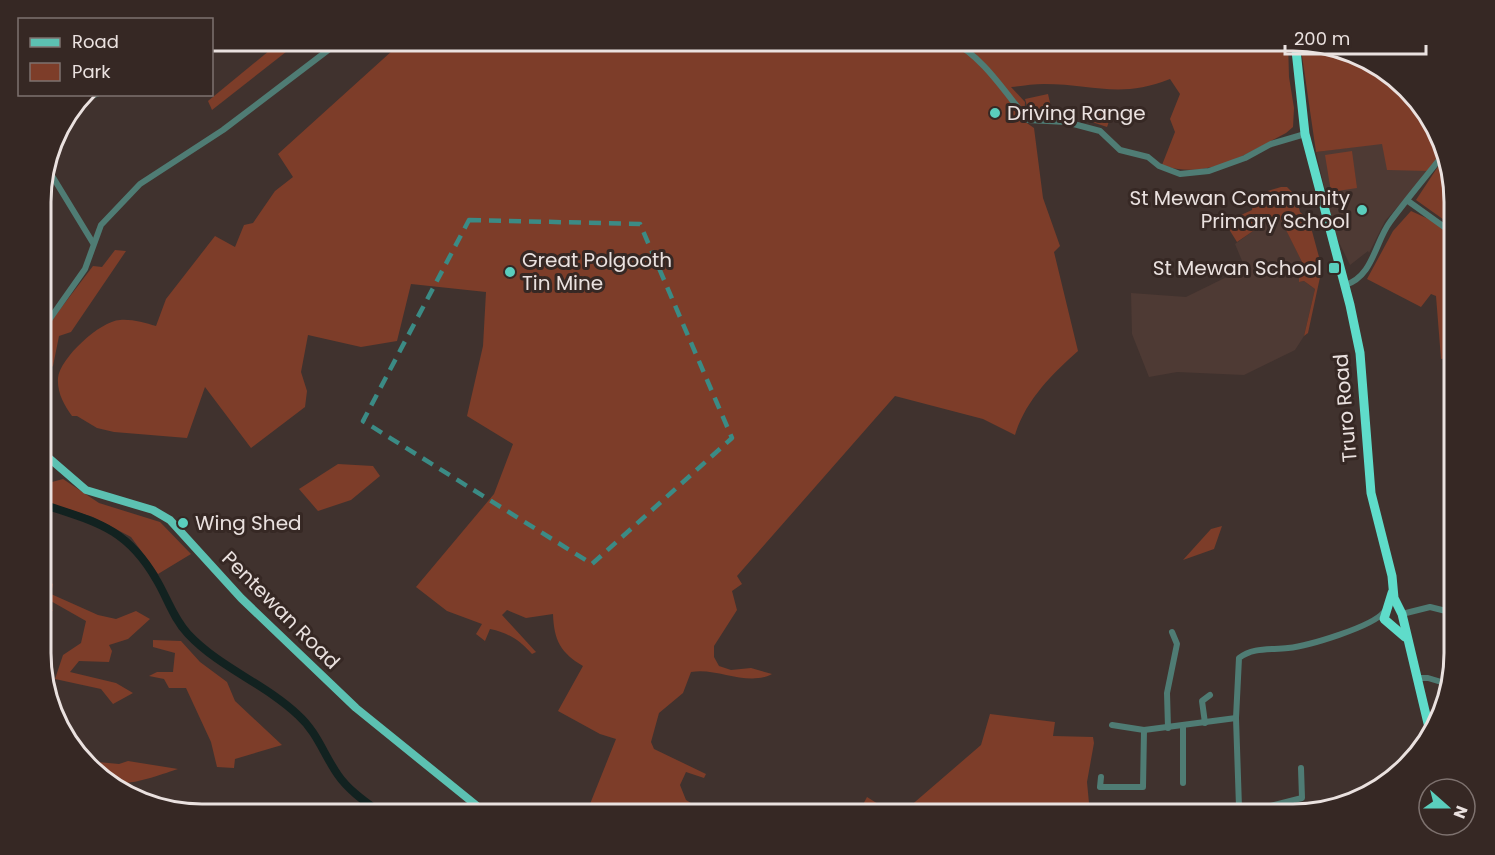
<svg xmlns="http://www.w3.org/2000/svg" width="1495" height="855" font-family="Poppins,sans-serif">
	<style>
		.built { fill: #4e3a34 }
		.green { fill: #7d3d29 }
		.lines { fill: none; stroke-linecap: round; stroke-linejoin: round }
		.river { stroke: #122220; stroke-width: 8 }
		.minor { stroke: #4f7c74; stroke-width: 6 }
		.major { stroke: #5cc1b2; stroke-width: 8 }
		.highway { stroke: #5fdcca; stroke-width: 9 }
		.marked { fill: none; stroke: #3b8b85; stroke-width: 4.5; stroke-dasharray: 12 8; stroke-linejoin: round }
		.poi-dot { fill: #5acebd; stroke: #362824; stroke-width: 2 }
		.labels { text-anchor: middle; dominant-baseline: central; stroke-width: 6; stroke-linejoin: round; paint-order: stroke }
		.poi-label { font-size: 20px; fill: #eae1df; stroke: #362824; text-anchor: start }
		.street-label { font-size: 20px; fill: #eae1df; stroke: #362824 }
		.rim { fill: none; stroke: #eae1df; stroke-width: 3 }
	</style>
	<rect width="100%" height="100%" fill="#40322e"/>
	<!-- built -->
	<g class="built">
		<polygon points="1383,143 1429,171 1385,221 1369,253 1368,251 1350,265 1336,236 1316,152"/>
		<polygon points="1278,213 1304,266 1300,282 1304,281 1315,289 1304,336 1295,350 1244,375 1177,372 1149,377 1132,334 1131,293 1186,297 1245,268 1235,244"/>
	</g>
	<!-- green -->
	<g class="green">
		<polygon points="281,41 300,41 212,110 208,101"/>
		<path d="M403,41H1288L1289,77L1294,108L1293,127L1286,133C1246,154 1207,181 1162,165L1175,132L1170,119L1180,94L1170,79C1120,99 1093,84 1044,84C1033,84 1022,86 1011,87L1025,102L1024,121L1034,128L1043,198L1060,246L1054,252L1078,351C1052,374 1025,401 1015,435L983,419L895,396L737,576L742,584L732,591L737,610L714,646V657L719,666L731,670L751,668L772,674C747,687 717,667 691,672L683,693L659,713L651,742L654,749L706,774L704,778L686,772L680,785L686,800L709,814H586L616,739L600,734L558,711L583,666C561,653 554,641 553,614L526,618L507,610L502,615L536,652L532,654C519,640 509,633 490,629L485,641L476,634L482,624L447,611L416,587L494,494L513,444L467,416L483,346L486,292L411,284L397,341L361,347L308,335L301,372L307,391L305,407L251,448L205,387L187,438L114,432L97,428L77,416H72C64,405 57,393 58,378C60,358 100,321 120,320C132,319 145,323 156,326L166,299L215,236L235,247L244,225L253,223L275,191L293,177L278,154Z"/>
		<polygon points="1300,42 1374,62 1428,112 1442,154 1429,171 1387,170 1382,144 1316,152"/>
		<polygon points="1048,94 1051,107 1029,113 1025,99"/>
		<polygon points="1087,108 1111,116 1107,127 1083,119"/>
		<polygon points="1352,151 1357,188 1331,192 1325,155"/>
		<polygon points="1443,159 1454,191 1454,227 1416,200"/>
		<polygon points="1281,187 1287,187 1296,196 1300,212 1309,220 1322,268 1308,333 1304,336 1315,289 1304,281 1299,282 1299,274 1304,266 1278,214 1237,242 1227,226 1230,220 1252,210 1254,195"/>
		<polygon points="1411,211 1435,222 1454,237 1454,357 1441,359 1436,296 1431,294 1421,307 1367,279 1393,231"/>
		<polygon points="115,250 126,251 71,332 59,336 53,366 42,375 42,333 93,266 102,267"/>
		<polygon points="338,464 373,466 380,476 351,500 318,511 299,489"/>
		<polygon points="42,475 52,482 63,479 99,503 160,522 191,554 158,574 131,537 93,517 42,501"/>
		<polygon points="1222,526 1214,549 1183,560 1211,529"/>
		<polygon points="42,577 53,584 51,594 98,615 116,619 136,611 150,619 128,639 109,645 112,651 109,662 79,661 70,672 116,683 133,693 113,704 101,689 55,679 63,655 81,643 86,621 49,600 48,603 53,611 42,609"/>
		<polygon points="153,640 181,641 200,662 227,682 235,701 282,745 235,759 234,768 217,767 211,742 186,688 169,688 164,679 149,676 157,672 173,672 175,653 153,647"/>
		<polygon points="990,714 1055,722 1053,736 1093,737 1094,743 1087,782 1090,814 901,814 981,745"/>
		<path d="M87,761L119,764L128,761L178,769C162,774 124,789 108,781C101,777 93,767 87,761Z"/>
		<polygon points="867,797 894,814 858,814"/>
	</g>
	<g class="lines">
		<!-- river -->
		<path class="river" d="M42,504C95,522 126,527 156,579C167,597 173,618 188,634C220,668 264,683 298,715C317,732 324,755 338,775C349,791 367,803 382,814"/>
		<!-- minor -->
		<g class="minor">
			<path d="M951,41C983,56 1006,94 1028,120L1066,122L1100,131L1120,150L1148,157L1159,166L1180,174L1209,171L1245,158L1271,144L1305,134"/>
			<polyline points="81,100 97,94"/>
			<polyline points="47,162 51,174 93,243"/>
			<polyline points="1408,201 1454,234"/>
			<path d="M1345,285C1373,277 1375,242 1390,222C1407,199 1425,178 1442,156"/>
			<polyline points="42,330 85,269 101,225 140,184 223,130 340,41"/>
			<polyline points="1402,614 1430,607 1454,613"/>
			<polyline points="1417,678 1428,678 1448,684"/>
			<polyline points="1205,723 1202,701 1210,695"/>
			<polyline points="1112,725 1144,730 1236,718"/>
			<polyline points="1168,728 1167,693 1177,644 1172,632"/>
			<path d="M1301,768L1302,798L1262,808L1239,807L1236,718L1239,658C1253,647 1270,650 1288,648C1308,646 1372,627 1384,612"/>
			<polyline points="1101,777 1100,787 1143,787 1144,730"/>
			<polyline points="1183,783 1183,726"/>
		</g>
		<!-- major -->
		<polyline class="major" points="42,452 86,490 153,510 170,520 241,598 356,708 487,814"/>
		<!-- highway -->
		<g class="highway">
			<polyline points="1295,41 1305,134 1350,305 1360,353 1371,493 1392,576 1394,598 1402,614 1431,736"/>
			<polyline points="1392,593 1384,619 1405,637"/>
		</g>
	</g>
	<!-- marked area -->
	<path class="marked" d="M469,220L640,224L732,438L592,564L363,421Z"/>
	<!-- markers -->
	<g class="poi-dot">
		<circle cx="995" cy="113" r="6"/>
		<circle cx="1362" cy="210" r="6"/>
		<rect x="1328" y="262" width="12" height="12" rx="3"/>
		<circle cx="510" cy="272" r="6"/>
		<circle cx="183" cy="523" r="6"/>
	</g>
	<g class="labels">
		<!-- poi labels -->
		<g class="poi-label">
			<text x="1007" y="113">Driving Range</text>
			<text x="1350" y="198" text-anchor="end">St Mewan Community<tspan x="1350" dy="23">Primary School</tspan></text>
			<text x="522" y="260">Great Polgooth<tspan x="522" dy="23">Tin Mine</tspan></text>
			<text x="1322" y="268" text-anchor="end">St Mewan School</text>
			<text x="195" y="523">Wing Shed</text>
		</g>
		<!-- street labels -->
		<g class="street-label">
			<text transform="translate(1345 408) rotate(-95)">Truro Road</text>
			<text transform="translate(281 610) rotate(45)">Pentewan Road</text>
		</g>
	</g>
	<!-- crop -->
	<path d="M0 0H1495V855H0ZM202 51H1293A151 151 0 0 1 1444 202V653A151 151 0 0 1 1293 804H202A151 151 0 0 1 51 653V202A151 151 0 0 1 202 51Z" fill="#362824" fill-rule="evenodd"/>
	<path class="rim" d="M202 51H1293A151 151 0 0 1 1444 202V653A151 151 0 0 1 1293 804H202A151 151 0 0 1 51 653V202A151 151 0 0 1 202 51Z"/>
	<!-- legend -->
	<rect x="18" y="18" width="195" height="78" fill="#362824" stroke="#7e726f" stroke-width="1.5"/>
	<rect x="30" y="38" width="30" height="9" fill="#5cc1b2" stroke="#7e726f" stroke-width="1.5"/>
	<text x="72" y="48" font-size="18" fill="#eae1df">Road</text>
	<rect x="30" y="63" width="30" height="18" fill="#7d3d29" stroke="#7e726f" stroke-width="1.5"/>
	<text x="72" y="78" font-size="18" fill="#eae1df">Park</text>
	<!-- north arrow -->
	<g transform="translate(1447 807) rotate(111)"><circle r="28" fill="#362824" stroke="#7e726f" stroke-width="1.5"/>
	<path d="M0-4.5L10 22L0 15L-10 22Z" fill="#5acebd"/>
	<text y="-9" font-size="16" font-weight="bold" text-anchor="middle" fill="#eae1df">N</text>
	</g>
	<!-- scale -->
	<path d="M1285 45v9h141v-9" fill="none" stroke="#eae1df" stroke-width="3"/>
	<text x="1294" y="45" font-size="18" fill="#eae1df" stroke="#362824" stroke-width="4.5" paint-order="stroke">200 m</text>
</svg>
